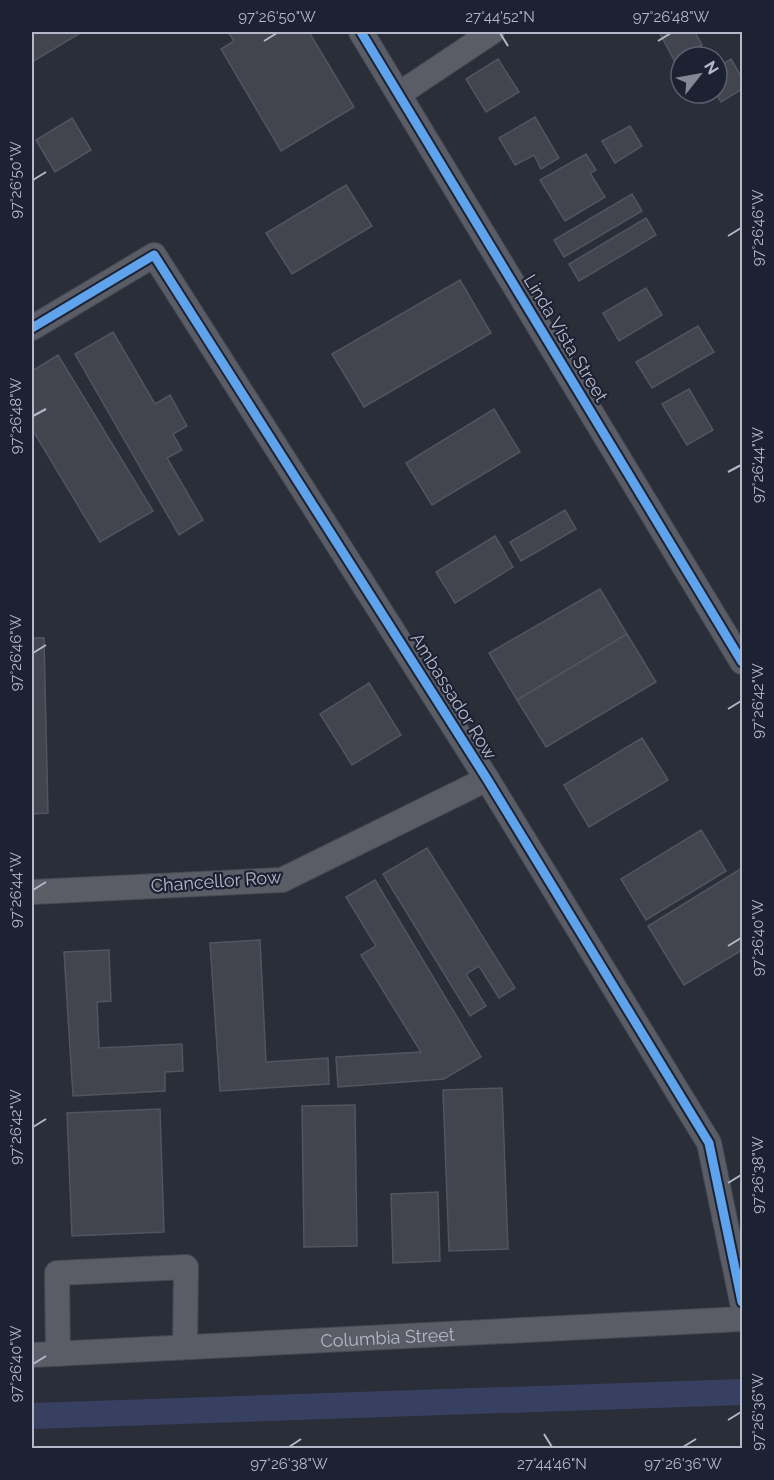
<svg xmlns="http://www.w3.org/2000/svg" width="774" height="1480" font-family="Raleway,sans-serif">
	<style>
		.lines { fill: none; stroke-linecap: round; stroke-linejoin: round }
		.canal { stroke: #374061; stroke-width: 26 }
		.building { fill: #42444e; stroke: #52555f; stroke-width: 1.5 }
		.minor-casing { stroke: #464951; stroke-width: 26 }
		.minor { stroke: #5a5c66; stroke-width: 24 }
		.cycleway-casing { stroke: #1d2233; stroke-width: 13 }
		.cycleway { stroke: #60a3ed; stroke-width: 9 }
		.ticks { fill: none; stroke: #b4b8c9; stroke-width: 2 }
		.labels { text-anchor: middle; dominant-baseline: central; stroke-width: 4.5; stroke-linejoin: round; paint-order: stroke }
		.street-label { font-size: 18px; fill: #b4b8c9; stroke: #1d2233 }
		.neatline { fill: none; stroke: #b4b8c9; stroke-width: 2 }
		.ticks-label { font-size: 15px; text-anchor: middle; fill: #b4b8c9 }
	</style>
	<rect width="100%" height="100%" fill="#2a2e38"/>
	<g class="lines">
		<!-- canal -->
		<polyline class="canal" points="32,1416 742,1392"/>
	</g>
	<!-- building -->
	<g class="building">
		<polygon points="32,32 82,32 32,62"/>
		<polygon points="228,32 309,32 354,107 281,151 221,49 234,41"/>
		<polygon points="659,32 695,32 702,45 674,60"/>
		<polygon points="498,59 519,92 486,112 466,79"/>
		<polygon points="731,59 742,78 742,89 721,102 716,93 717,68"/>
		<polygon points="535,117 559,158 541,169 534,155 515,165 499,138"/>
		<polygon points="72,118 91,150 55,172 36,140"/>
		<polygon points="630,126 642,146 615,163 602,141"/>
		<polygon points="586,154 596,170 590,173 605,197 565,221 540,180"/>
		<polygon points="346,185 372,226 292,274 266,233"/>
		<polygon points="632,194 642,211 564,257 554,240"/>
		<polygon points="646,218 656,235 579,281 569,264"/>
		<polygon points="460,280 491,333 364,407 332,354"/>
		<polygon points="646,288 662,315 619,341 603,313"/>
		<polygon points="698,326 714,352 652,388 636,362"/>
		<polygon points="113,332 155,404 170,395 187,426 173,434 182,450 167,458 203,520 179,535 75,354"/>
		<polygon points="58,355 153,511 100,542 32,429 32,371"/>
		<polygon points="689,389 713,430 687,445 662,404"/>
		<polygon points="494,409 520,452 432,505 406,463"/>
		<polygon points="565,510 576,529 521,561 510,542"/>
		<polygon points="495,536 513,567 455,603 436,572"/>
		<polygon points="600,589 627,634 517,700 489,653"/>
		<polygon points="627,634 656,682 546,747 517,700"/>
		<polygon points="32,638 44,638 48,813 32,814"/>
		<polygon points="369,683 401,735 352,765 320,714"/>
		<polygon points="642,738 668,780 589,827 564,785"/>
		<polygon points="701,830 726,871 646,920 621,879"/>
		<polygon points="427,848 515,988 499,998 479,966 466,974 486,1006 470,1016 383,874"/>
		<polygon points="742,868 742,950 684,985 648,926"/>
		<polygon points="375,880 481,1057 444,1079 338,1087 336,1057 421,1052 361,955 376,946 346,897"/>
		<polygon points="260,940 266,1062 328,1058 329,1084 220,1091 210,943"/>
		<polygon points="109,950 111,1001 97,1002 99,1048 182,1044 183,1071 165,1072 165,1091 73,1096 64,952"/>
		<polygon points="502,1088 508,1249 449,1251 443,1090"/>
		<polygon points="355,1105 357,1246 304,1247 302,1106"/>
		<polygon points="160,1109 164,1232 72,1236 67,1113"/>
		<polygon points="438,1192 440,1261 393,1263 391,1194"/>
	</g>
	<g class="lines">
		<!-- minor casing -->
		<g class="minor-casing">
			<g id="minor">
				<polyline points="361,32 742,662"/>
				<polyline points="399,94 492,32"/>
				<polyline points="32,328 154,255 487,779 709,1143 742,1302"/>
				<polyline points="32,892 282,880 487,779"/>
				<polyline points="58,1354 57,1273 186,1267 185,1347"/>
				<path id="s1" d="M32,1355L742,1319"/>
			</g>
		</g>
		<!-- minor -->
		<use href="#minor" class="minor"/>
		<!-- cycleway casing -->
		<g class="cycleway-casing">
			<g id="cycleway">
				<polyline points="361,32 742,662"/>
				<polyline points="32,328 154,255 487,779 709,1143 742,1302"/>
			</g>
		</g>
		<!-- cycleway -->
		<use href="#cycleway" class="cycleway"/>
	</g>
	<!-- ticks -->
	<path class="ticks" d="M500,33L508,46M264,41L277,33M658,41L671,33M33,180L46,172M728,236L741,228M33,416L46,409M728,472L741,465M33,653L46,645M728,709L741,701M33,890L46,882M728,946L741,938M33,1127L46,1119M728,1183L741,1175M33,1364L46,1356M728,1420L741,1412M544,1434L552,1447M289,1447L301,1439M683,1447L696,1439"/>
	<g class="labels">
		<!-- street labels -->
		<g class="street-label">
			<text transform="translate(566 338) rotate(59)">Linda Vista Street</text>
			<text transform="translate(454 696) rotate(58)">Ambassador Row</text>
			<text transform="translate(216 881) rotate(-4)">Chancellor Row</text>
			<text stroke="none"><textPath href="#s1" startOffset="356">Columbia Street</textPath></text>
		</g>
	</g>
	<!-- border -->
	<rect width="774" height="1480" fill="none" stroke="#1d2233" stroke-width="66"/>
	<!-- north arrow -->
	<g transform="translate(699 75) rotate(59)"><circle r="28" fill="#1d2233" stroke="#595e6f" stroke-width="1.5"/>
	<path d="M0-4.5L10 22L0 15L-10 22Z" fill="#848896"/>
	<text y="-9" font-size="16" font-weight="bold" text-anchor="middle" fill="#b4b8c9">N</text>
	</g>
	<rect x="33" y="33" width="708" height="1414" class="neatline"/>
	<g class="ticks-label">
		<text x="277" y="22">97°26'50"W</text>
		<text x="500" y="22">27°44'52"N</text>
		<text x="671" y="22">97°26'48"W</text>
		<text transform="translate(16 180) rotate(-90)" y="5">97°26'50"W</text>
		<text transform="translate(758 228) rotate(-90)" y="5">97°26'46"W</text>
		<text transform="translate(16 416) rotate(-90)" y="5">97°26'48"W</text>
		<text transform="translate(758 465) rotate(-90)" y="5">97°26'44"W</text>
		<text transform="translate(16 653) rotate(-90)" y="5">97°26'46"W</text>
		<text transform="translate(758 701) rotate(-90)" y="5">97°26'42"W</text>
		<text transform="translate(16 890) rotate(-90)" y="5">97°26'44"W</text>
		<text transform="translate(758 938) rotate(-90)" y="5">97°26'40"W</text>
		<text transform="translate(16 1127) rotate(-90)" y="5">97°26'42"W</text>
		<text transform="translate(758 1175) rotate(-90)" y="5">97°26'38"W</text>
		<text transform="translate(16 1364) rotate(-90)" y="5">97°26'40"W</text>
		<text transform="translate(758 1412) rotate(-90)" y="5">97°26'36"W</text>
		<text x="289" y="1469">97°26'38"W</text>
		<text x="552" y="1469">27°44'46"N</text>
		<text x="683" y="1469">97°26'36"W</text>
	</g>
</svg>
